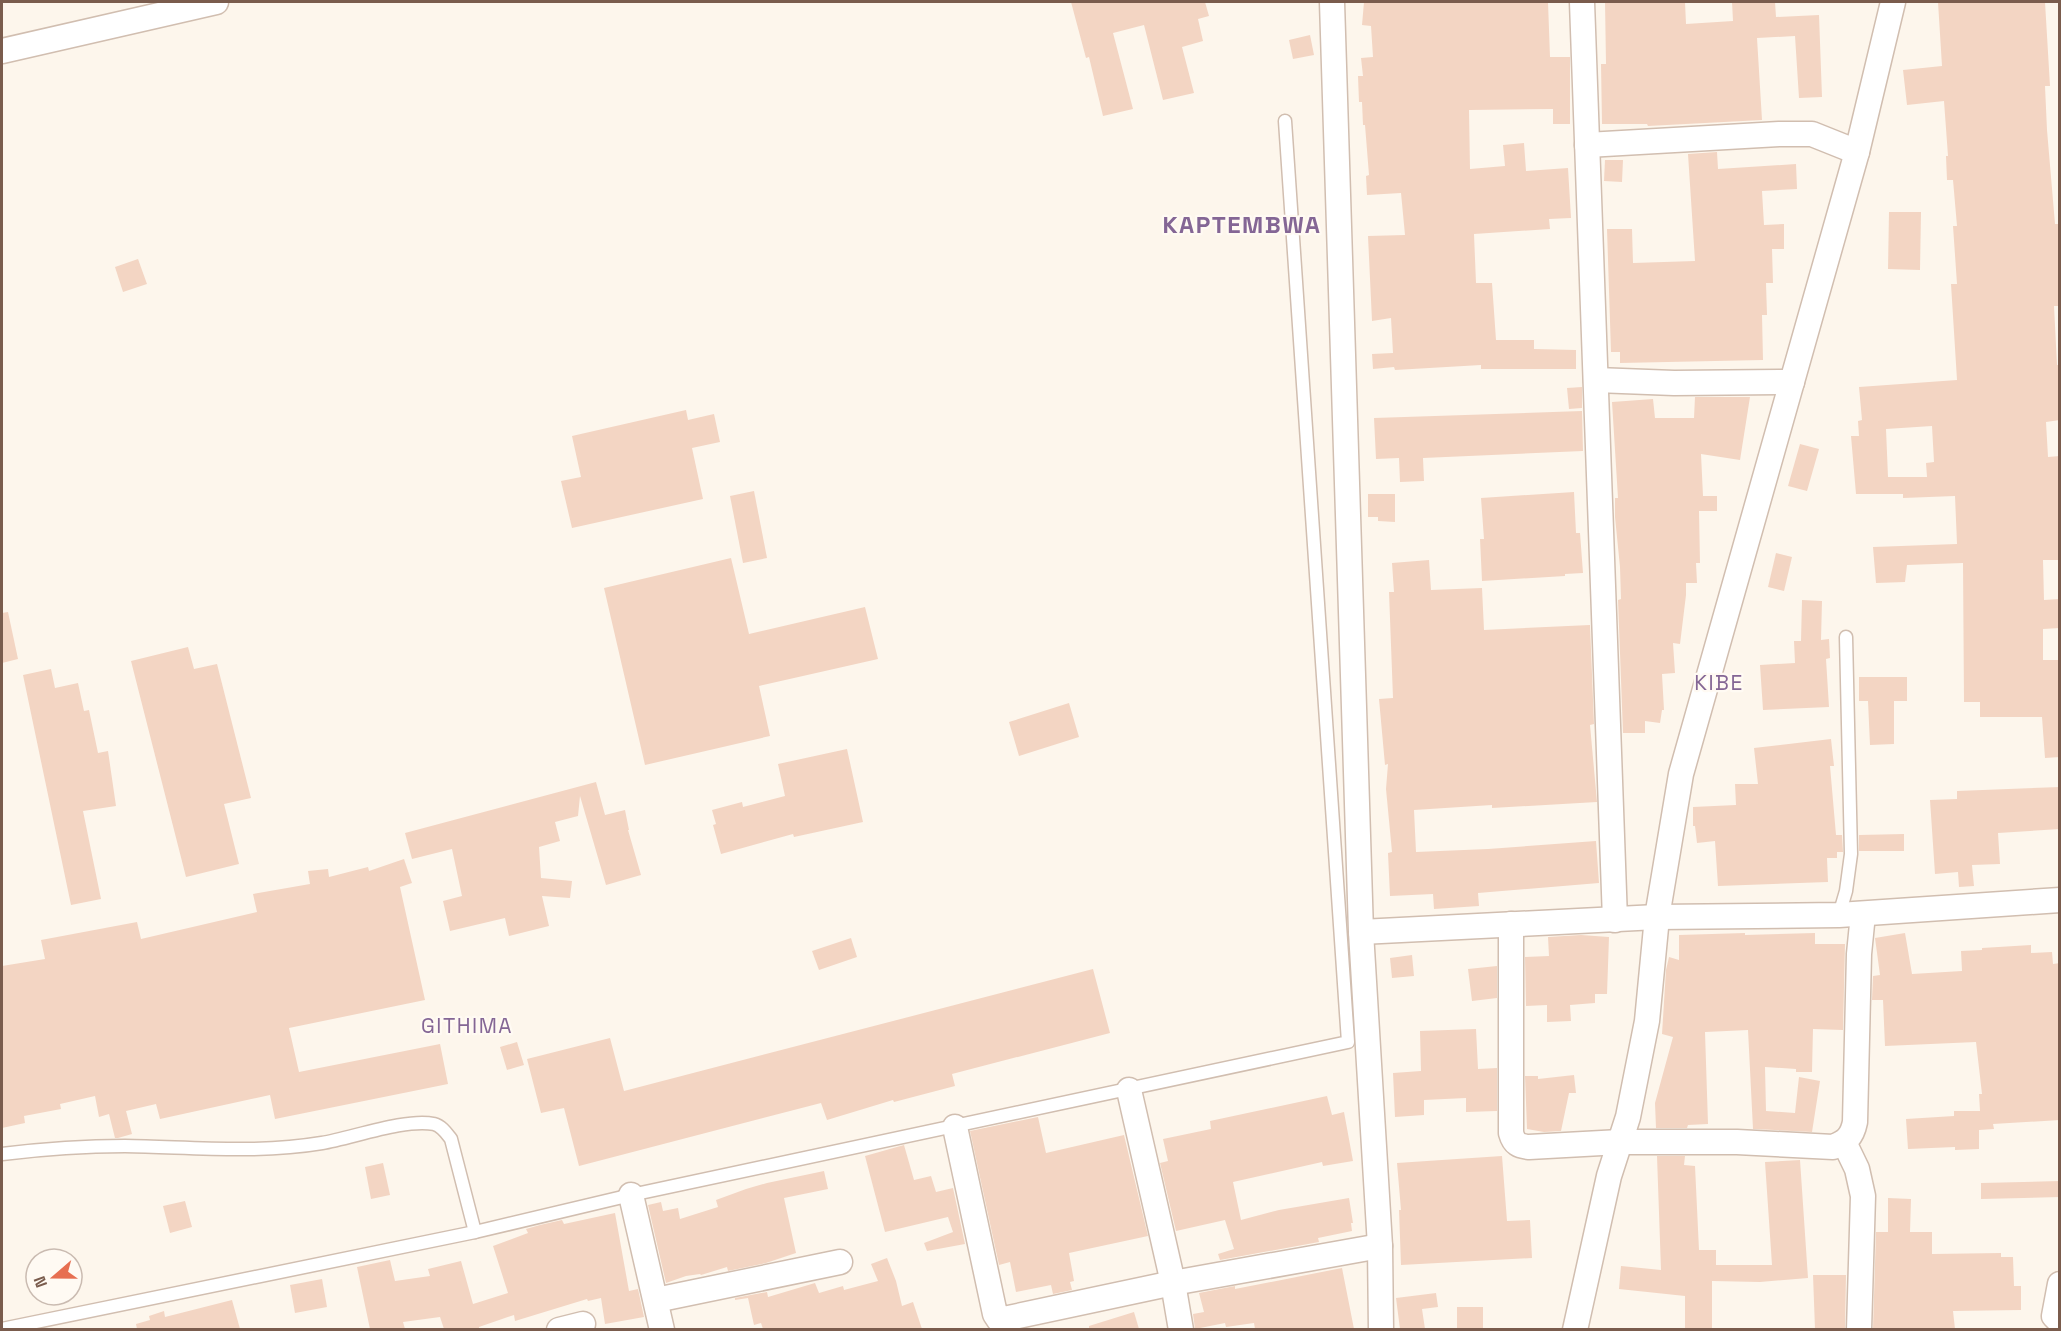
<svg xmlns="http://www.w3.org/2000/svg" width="2061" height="1331" font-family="'Space Grotesk',sans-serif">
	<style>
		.building { fill: #f3d5c3; fill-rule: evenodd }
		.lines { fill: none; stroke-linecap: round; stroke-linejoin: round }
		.service-casing { stroke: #d1beb0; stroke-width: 15 }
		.minor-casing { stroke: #d1beb0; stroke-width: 27 }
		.service { stroke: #fff; stroke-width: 12 }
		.minor { stroke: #fff; stroke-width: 24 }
		.labels { text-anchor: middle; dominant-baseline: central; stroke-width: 4.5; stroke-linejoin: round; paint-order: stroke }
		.quarter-label { font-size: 21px; letter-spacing: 1.5px; fill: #846695; stroke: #fffaf3 }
		.district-label { font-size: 24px; font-weight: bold; letter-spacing: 1.5px; fill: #846695; stroke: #fffaf3 }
	</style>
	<rect width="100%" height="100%" fill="#fdf6ec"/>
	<!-- building -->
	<g class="building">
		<polygon points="1071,2 1205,2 1209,16 1198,19 1203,41 1182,47 1194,93 1163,100 1144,25 1113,33 1133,109 1103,116 1089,57 1086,58"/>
		<polygon points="1364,2 1548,2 1550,57 1570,57 1570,124 1553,124 1553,109 1469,110 1470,169 1505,166 1503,145 1524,143 1526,171 1568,168 1571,218 1549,219 1550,229 1474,234 1476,283 1492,283 1496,340 1534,340 1534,349 1576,350 1576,369 1481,369 1481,365 1395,370 1394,367 1373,369 1372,354 1393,353 1391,318 1372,321 1368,236 1405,235 1401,193 1367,195 1366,176 1369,175 1365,125 1363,125 1362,102 1359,102 1358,76 1363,76 1361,58 1373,57 1371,26 1362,25"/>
		<polygon points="1605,2 1685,2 1686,24 1733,21 1732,2 1775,2 1776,17 1819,15 1822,97 1799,98 1795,36 1757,38 1762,120 1648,126 1647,124 1602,124 1601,64 1606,64"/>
		<path d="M1938,2H2045L2050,86H2045L2047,130L2055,224H2060V306H2054L2057,365H2059L2060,420L2046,422L2048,457L2060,456V560H2043L2044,600L2060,599V628L2043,629V660H2060V757L2045,758L2042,717H1980V702H1964L1963,563L1907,565L1905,582L1876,583L1873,547L1957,544L1955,496L1903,498V494H1856L1851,436H1859L1858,421L1862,420L1859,387L1957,380L1951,284H1957L1953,226H1957L1953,180H1947L1946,156H1948L1944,101L1907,105L1903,70L1942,66ZM1932,426L1934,462L1926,463L1927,477H1888L1886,429Z"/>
		<polygon points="1310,35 1314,55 1293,59 1289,40"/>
		<polygon points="1717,152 1718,169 1796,164 1797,189 1762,191 1764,225 1784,224 1784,249 1772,249 1773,283 1766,283 1767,315 1762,315 1763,360 1620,363 1620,352 1611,352 1607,229 1632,229 1633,263 1695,261 1688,154"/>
		<polygon points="1605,160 1623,160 1622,182 1604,181"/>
		<polygon points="1889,212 1921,212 1920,270 1888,269"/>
		<polygon points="138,259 147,284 123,292 115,267"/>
		<polygon points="1582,387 1582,408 1569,409 1567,388"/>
		<polygon points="1695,397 1750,397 1740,460 1701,454 1703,496 1717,496 1717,511 1699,511 1700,563 1696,563 1697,583 1686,583 1686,595 1680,644 1673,643 1675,673 1662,674 1664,710 1662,710 1660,723 1645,721 1645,733 1623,733 1618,600 1621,599 1620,567 1615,517 1615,498 1618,498 1612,402 1653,399 1655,418 1694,418"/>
		<polygon points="686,410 688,420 714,414 720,442 692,448 703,499 572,528 561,481 581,477 572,436"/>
		<polygon points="1582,411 1583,451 1423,458 1424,481 1400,482 1399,458 1376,459 1374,418"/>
		<polygon points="1800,444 1819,449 1807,491 1788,486"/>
		<polygon points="754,491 767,558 743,563 730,496"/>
		<polygon points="1574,492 1576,533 1580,533 1583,573 1565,574 1565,576 1482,581 1480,539 1484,539 1481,498"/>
		<polygon points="1368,494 1395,494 1395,522 1378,521 1378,517 1368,517"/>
		<polygon points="1776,553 1792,557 1784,591 1768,587"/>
		<polygon points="731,558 749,634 865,607 878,659 759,686 770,736 645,765 604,588"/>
		<polygon points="1429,560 1431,590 1482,588 1484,630 1590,625 1594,724 1590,725 1597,802 1492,808 1492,805 1414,810 1416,852 1488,849 1596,841 1599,883 1478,893 1479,906 1434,909 1433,894 1390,896 1388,853 1392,852 1386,789 1388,764 1385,765 1379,699 1393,698 1389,592 1394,592 1392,563"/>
		<polygon points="1802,600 1822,601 1821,640 1829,639 1830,658 1826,659 1829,707 1763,710 1760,665 1795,663 1794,641 1801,641"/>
		<polygon points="8,612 18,659 2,663 2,613"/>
		<polygon points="188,647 194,669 217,664 251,798 224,804 239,864 186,877 131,661"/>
		<polygon points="51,669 55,688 78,683 84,711 89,710 98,753 108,751 116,806 83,811 101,899 71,905 23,675"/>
		<polygon points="1859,677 1907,677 1907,701 1894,701 1894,744 1870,745 1868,701 1859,701"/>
		<polygon points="1069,703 1079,737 1019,756 1009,722"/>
		<polygon points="1831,739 1834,766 1830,766 1836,835 1842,835 1843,852 1837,852 1837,858 1827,858 1828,882 1718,886 1715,841 1697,843 1695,826 1693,826 1693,807 1736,805 1735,784 1758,784 1754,748"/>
		<polygon points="847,749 863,822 794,837 793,834 721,854 713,825 716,824 712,810 742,802 743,807 785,796 778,764"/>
		<polygon points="596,782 605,815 625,810 629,830 628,830 641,875 606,885 580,796 578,816 555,822 560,841 539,847 541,878 572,881 570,898 542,896 549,926 509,936 505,918 450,931 443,901 462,896 452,849 412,859 405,833"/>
		<polygon points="2060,787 2060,829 1998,833 2000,864 1972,865 1974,886 1959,887 1958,872 1935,874 1930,800 1957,799 1957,791"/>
		<polygon points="1904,834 1904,851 1859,851 1859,835"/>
		<polygon points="404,859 412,883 400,887 425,1000 289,1028 299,1072 440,1044 448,1084 275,1119 270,1095 160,1119 156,1104 126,1111 132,1134 118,1138 115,1138 109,1114 99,1117 95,1096 60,1104 61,1109 24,1116 25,1123 2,1128 2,966 45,959 41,940 137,922 141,939 257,912 253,894 310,884 308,871 328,869 329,877 368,867 369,871"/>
		<polygon points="1745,933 1745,935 1815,933 1815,944 1845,944 1843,1030 1813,1029 1812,1072 1796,1072 1796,1069 1765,1067 1766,1111 1795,1113 1799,1077 1820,1081 1812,1132 1753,1129 1748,1030 1705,1032 1708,1124 1688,1125 1687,1128 1656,1128 1655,1103 1673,1037 1662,1034 1666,970 1669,957 1679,960 1679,935"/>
		<polygon points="1905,933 1912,974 1962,971 1961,951 1982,950 1982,948 2031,945 2031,953 2052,952 2053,964 2060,963 2060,1120 1993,1124 1994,1129 1979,1130 1979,1149 1955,1150 1955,1147 1908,1149 1906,1119 1954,1116 1954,1111 1980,1111 1979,1094 1982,1094 1976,1042 1885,1046 1883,1000 1872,1000 1873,976 1880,975 1875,938"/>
		<polygon points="1581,935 1609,937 1607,994 1595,994 1595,1003 1570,1005 1571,1021 1547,1022 1547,1005 1526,1006 1525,957 1549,956 1548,937"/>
		<polygon points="851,938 857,957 819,970 812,951"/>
		<polygon points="1412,955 1414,976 1392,978 1390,958"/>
		<polygon points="1497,966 1497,998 1472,1001 1468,969"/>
		<polygon points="1093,969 1110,1033 952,1074 955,1086 894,1102 893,1100 827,1120 821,1103 579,1166 564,1108 541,1113 527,1059 610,1038 624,1091"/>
		<polygon points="1476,1029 1478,1069 1497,1068 1497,1111 1466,1112 1466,1098 1424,1100 1424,1115 1395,1117 1393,1073 1421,1071 1420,1031"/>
		<polygon points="517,1042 524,1065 507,1070 500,1047"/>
		<polygon points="1574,1075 1576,1093 1569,1093 1561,1131 1544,1132 1527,1129 1525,1076 1538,1076 1538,1079"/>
		<polygon points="1327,1096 1332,1115 1344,1112 1353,1161 1323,1166 1322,1162 1233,1182 1241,1220 1279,1210 1349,1198 1353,1223 1351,1223 1352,1231 1318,1238 1319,1242 1220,1260 1218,1254 1234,1249 1225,1220 1176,1231 1160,1163 1168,1161 1163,1139 1211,1129 1210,1121"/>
		<polygon points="1038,1117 1046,1153 1124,1135 1148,1236 1069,1253 1074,1281 1070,1282 1072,1290 1053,1294 1051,1285 1016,1292 1010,1262 999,1265 970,1131"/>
		<polygon points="904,1145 914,1180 931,1176 936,1192 953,1188 965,1244 927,1251 924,1243 953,1232 948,1217 885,1232 865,1156"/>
		<polygon points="1502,1156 1507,1221 1530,1220 1532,1258 1401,1265 1399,1210 1401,1210 1397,1163"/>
		<polygon points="1657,1156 1685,1156 1684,1165 1695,1166 1699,1250 1716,1250 1716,1265 1772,1265 1765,1162 1800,1160 1808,1278 1760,1282 1712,1281 1712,1329 1685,1329 1685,1296 1619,1289 1621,1266 1661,1270"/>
		<polygon points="383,1163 390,1195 371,1199 365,1167"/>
		<polygon points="824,1171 828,1189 784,1198 796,1253 766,1263 728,1271 727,1267 701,1275 700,1274 686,1276 666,1283 648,1205 661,1202 663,1211 678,1208 680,1219 718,1207 716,1200 746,1189 767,1183"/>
		<polygon points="2060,1181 2060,1197 1981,1199 1981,1183"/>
		<polygon points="1888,1198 1911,1199 1910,1232 1932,1232 1932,1254 2001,1253 2001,1257 2013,1257 2014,1286 2021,1286 2021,1310 1953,1311 1955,1329 1873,1329 1876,1232 1888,1232"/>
		<polygon points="185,1201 192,1227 170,1233 163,1206"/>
		<polygon points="615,1213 629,1291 638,1289 644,1317 605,1324 601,1298 588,1301 587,1299 515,1321 514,1315 479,1327 479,1329 444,1329 440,1317 403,1322 405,1329 370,1329 357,1267 390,1260 395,1281 430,1276 428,1269 461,1261 473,1304 508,1293 493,1246 528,1233 526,1229 540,1225 562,1220 564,1224"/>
		<polygon points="887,1258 896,1281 902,1306 913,1302 922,1329 763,1329 761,1323 754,1325 748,1298 735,1300 735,1298 767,1292 768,1297 815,1283 819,1293 843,1286 844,1290 878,1281 871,1264"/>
		<polygon points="1342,1268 1354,1329 1255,1329 1254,1323 1226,1327 1225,1323 1195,1329 1193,1314 1204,1312 1199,1293 1235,1286 1235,1289"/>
		<polygon points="1813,1275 1846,1275 1845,1329 1815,1329"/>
		<polygon points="322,1279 327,1307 295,1313 290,1285"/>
		<polygon points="1436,1293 1438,1307 1422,1309 1425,1329 1400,1329 1396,1298"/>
		<polygon points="232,1300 240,1329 137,1329 136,1324 150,1320 149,1316 164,1311 165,1317"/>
		<rect x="1457" y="1307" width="26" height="22"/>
		<polygon points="1134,1312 1139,1329 1089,1329 1089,1326"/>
	</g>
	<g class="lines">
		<!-- service casing -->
		<g class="service-casing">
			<g id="service">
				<polyline points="1839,915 1846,891 1851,854 1846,637"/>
				<path d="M2,1154C43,1149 83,1146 125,1146C191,1147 256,1154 322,1143C352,1138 406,1118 434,1124C442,1126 447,1134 451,1139L475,1232"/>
				<polyline points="2,1329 475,1232 631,1195 1348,1042 1285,121"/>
			</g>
		</g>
		<!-- minor casing -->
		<g class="minor-casing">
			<g id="minor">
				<polyline points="1332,2 1361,932 1380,1246 1381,1330"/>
				<polyline points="1582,2 1615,920"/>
				<polyline points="2,51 216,2"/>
				<polyline points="1587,145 1779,134 1812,134 1857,152"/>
				<polyline points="1596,380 1674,383 1792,382"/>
				<path d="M1511,924V1133C1514,1144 1519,1146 1529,1147L1620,1142H1737L1833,1147C1846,1142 1852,1137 1855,1122L1859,954L1863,914"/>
				<polyline points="1361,932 1657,917 1839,915 2060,900"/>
				<polyline points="1129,1090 1173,1283 1181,1330"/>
				<polyline points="955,1127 995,1314 999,1320 1173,1283 1380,1246"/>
				<polyline points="1844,1142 1857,1169 1863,1196 1859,1330"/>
				<polyline points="631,1195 662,1330"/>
				<polyline points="2060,1284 2054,1316 2060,1322"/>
				<polyline points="656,1300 840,1262"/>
				<polyline points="559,1330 583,1324"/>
				<polyline points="1575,1330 1609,1176 1628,1117 1647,1021 1657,917 1681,774 1857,152 1893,2"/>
			</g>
		</g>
		<!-- service -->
		<use href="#service" class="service"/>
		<!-- minor -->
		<use href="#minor" class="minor"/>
	</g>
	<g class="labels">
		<!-- quarter labels -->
		<g class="quarter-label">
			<text x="1719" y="682">KIBE</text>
			<text x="467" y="1025">GITHIMA</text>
		</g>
		<!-- district labels -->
		<g class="district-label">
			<text x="1242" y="224">KAPTEMBWA</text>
		</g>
	</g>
	<!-- border -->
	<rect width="2061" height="1331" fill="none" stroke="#7a5c4d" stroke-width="6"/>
	<!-- north arrow -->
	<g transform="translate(54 1277) rotate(250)"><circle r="28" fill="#fffaf3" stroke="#cabbb1" stroke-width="1.5"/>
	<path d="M0-4.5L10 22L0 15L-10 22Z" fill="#e76f51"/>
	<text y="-9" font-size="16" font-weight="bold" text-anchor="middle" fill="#7a5c4d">N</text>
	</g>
</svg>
